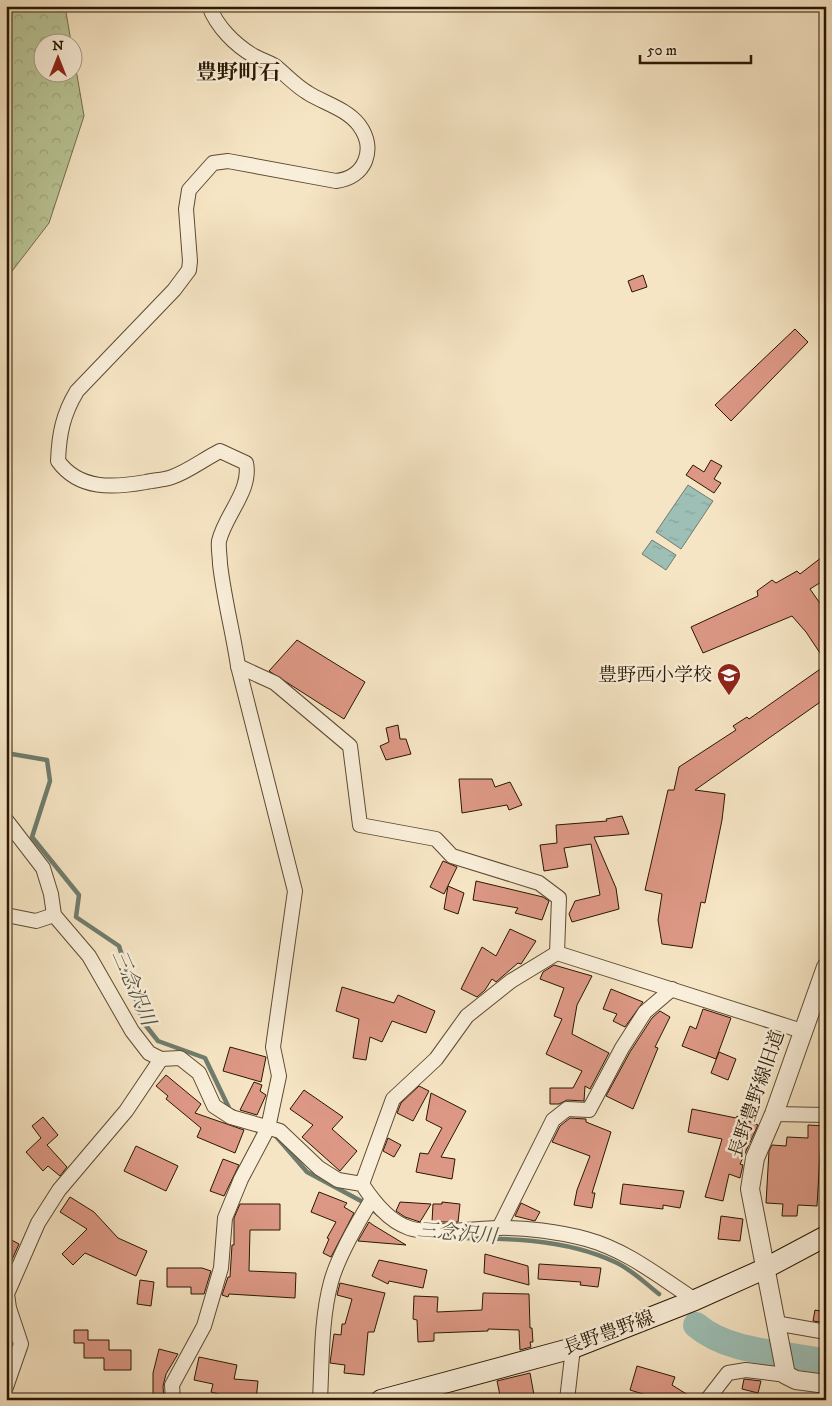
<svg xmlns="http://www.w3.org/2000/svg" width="832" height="1406" font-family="'IM FELL DW Pica','Noto Serif JP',serif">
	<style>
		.forest { fill: url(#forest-crowns); stroke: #726e4c }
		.water { fill: url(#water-ripples); stroke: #6f7c6d }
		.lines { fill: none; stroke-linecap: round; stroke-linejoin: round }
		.stream { stroke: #6f7c6d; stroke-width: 4.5 }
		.river { stroke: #9dbfb5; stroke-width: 26 }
		.building { fill: #dd9885; stroke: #2a1702 }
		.minor-casing { stroke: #5d4a32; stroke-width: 16 }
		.tertiary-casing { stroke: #5d4a32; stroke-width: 20 }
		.secondary-casing { stroke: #2a1702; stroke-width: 22 }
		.minor { stroke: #f9eed9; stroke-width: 14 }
		.tertiary { stroke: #f9eed9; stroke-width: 18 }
		.secondary { stroke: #f9eed9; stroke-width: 20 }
		.labels { text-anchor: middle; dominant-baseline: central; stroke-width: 5; stroke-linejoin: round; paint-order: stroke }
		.poi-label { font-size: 19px; fill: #2a1702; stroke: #f9eed9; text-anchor: end }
		.street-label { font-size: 19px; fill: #2a1702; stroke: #f9eed9 }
		.water-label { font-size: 20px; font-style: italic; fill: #525241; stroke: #f9eed9 }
		.quarter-label { font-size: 21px; font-weight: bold; fill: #2a1702; stroke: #f9eed9 }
	</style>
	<defs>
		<pattern id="forest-crowns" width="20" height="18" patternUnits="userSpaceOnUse" patternTransform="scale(1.25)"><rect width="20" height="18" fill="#b9c596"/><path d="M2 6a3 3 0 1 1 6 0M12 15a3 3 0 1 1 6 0" fill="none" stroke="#9fa880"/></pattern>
		<pattern id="water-ripples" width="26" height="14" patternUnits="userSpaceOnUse" patternTransform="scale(1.25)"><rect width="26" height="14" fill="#9dbfb5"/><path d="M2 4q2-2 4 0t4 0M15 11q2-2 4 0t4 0" fill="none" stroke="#87a39a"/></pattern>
	</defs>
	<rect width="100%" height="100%" fill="#f6e5c4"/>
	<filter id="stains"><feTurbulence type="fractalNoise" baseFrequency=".004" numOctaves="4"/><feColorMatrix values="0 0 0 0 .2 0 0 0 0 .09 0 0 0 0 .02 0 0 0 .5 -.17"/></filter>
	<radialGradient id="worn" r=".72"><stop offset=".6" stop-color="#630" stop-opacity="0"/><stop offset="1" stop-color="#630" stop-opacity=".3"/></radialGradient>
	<!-- forest -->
	<polygon class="forest" points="6,6 65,6 71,42 42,42 42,72 72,72 73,52 84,116 49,223 6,279"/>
	<!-- water -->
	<g class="water">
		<polygon points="688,485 713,501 681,549 656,532"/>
		<polygon points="652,540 676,555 666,570 642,554"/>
	</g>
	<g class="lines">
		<!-- stream -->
		<g class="stream">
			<polyline points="6,753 47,760 50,781 32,837 79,895 76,917 119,946 143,1022 158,1041 205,1058 230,1110 233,1111"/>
			<polyline points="274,1134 307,1172 361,1201 378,1214"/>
			<path d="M448,1238C503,1238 564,1238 615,1262C631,1269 645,1283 659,1294"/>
		</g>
		<!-- river -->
		<path class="river" d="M696,1325C730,1354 784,1352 826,1362"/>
	</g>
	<!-- building -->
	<g class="building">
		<polygon points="643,275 647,287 632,292 628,281"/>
		<polygon points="795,329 808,342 731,421 715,405"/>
		<polygon points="711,460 722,466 714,479 721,483 714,493 686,475 693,465 704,472"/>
		<polygon points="826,554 826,579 810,589 826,612 826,662 806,632 792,616 703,653 691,627 758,596 757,591 772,580 776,583 797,571 800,574"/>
		<polygon points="297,640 365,682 344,719 269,671"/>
		<polygon points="826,665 826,698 695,790 725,794 722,820 705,903 701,902 692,948 662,944 658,920 662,894 645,890 668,790 674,790 679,767 736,730 733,726 747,717 749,719"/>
		<polygon points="398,725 400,739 406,739 411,754 386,760 380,746 389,742 386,728"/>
		<polygon points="459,779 492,779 495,787 510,782 522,805 509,810 507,805 462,813"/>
		<polygon points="622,816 629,834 594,837 616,888 619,909 572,922 569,914 575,901 600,895 591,844 564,848 568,867 544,871 540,845 557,843 556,825 607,821 606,819"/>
		<polygon points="443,861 457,867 444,894 430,887"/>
		<polygon points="476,881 543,897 549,901 542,920 515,913 518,908 473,900"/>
		<polygon points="448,886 464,893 458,914 444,909"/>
		<polygon points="510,929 536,941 521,964 518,963 496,982 492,979 485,990 477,997 461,989 482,947 496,956"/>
		<polygon points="554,965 592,976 577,1005 572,1034 609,1053 590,1089 585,1086 584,1101 567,1100 559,1104 550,1104 550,1088 573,1088 582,1071 546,1054 562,1019 554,1016 564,988 540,979 543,972"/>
		<polygon points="342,987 394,1003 398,995 435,1011 426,1033 392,1021 382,1042 370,1037 366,1060 353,1058 359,1019 336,1011"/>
		<polygon points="611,989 643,1002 625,1027 613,1021 617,1014 603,1009"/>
		<polygon points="703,1009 731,1018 716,1059 682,1046 690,1026 696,1029"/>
		<polygon points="660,1011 670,1017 655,1047 658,1048 633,1109 606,1096 630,1052 652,1018"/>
		<polygon points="230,1047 266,1057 261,1082 223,1071"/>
		<polygon points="719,1052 736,1059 728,1080 711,1073"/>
		<polygon points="166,1075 201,1104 195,1113 244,1130 235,1153 197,1137 201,1128 166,1099 168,1096 156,1086"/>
		<polygon points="254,1082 262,1085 260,1091 266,1095 257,1115 240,1110"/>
		<polygon points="419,1086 429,1091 413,1121 397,1113 401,1103"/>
		<polygon points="304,1090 343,1117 332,1129 357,1151 340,1171 302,1137 313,1125 290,1109"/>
		<polygon points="431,1093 466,1111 441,1157 455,1159 452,1179 416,1172 420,1153 428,1154 442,1128 426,1120"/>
		<polygon points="692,1109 736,1118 737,1116 758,1125 740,1164 743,1165 740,1178 729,1174 723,1201 705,1197 722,1139 688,1132"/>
		<polygon points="43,1117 58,1135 47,1145 67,1167 60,1176 48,1166 43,1171 26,1152 41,1138 32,1126"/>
		<polygon points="570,1118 586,1119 586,1122 611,1132 592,1193 595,1193 592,1208 574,1205 577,1190 590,1156 552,1142 560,1126"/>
		<polygon points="808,1125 825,1126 825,1137 821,1137 817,1206 798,1205 797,1216 782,1216 783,1204 766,1203 769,1151 772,1145 786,1146 787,1137 808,1138"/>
		<polygon points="388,1138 401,1145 394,1157 383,1151"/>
		<polygon points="136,1146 178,1166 166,1191 124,1171"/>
		<polygon points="223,1159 239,1165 224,1196 210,1191"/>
		<polygon points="623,1184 684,1191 680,1208 663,1205 663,1209 620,1204"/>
		<polygon points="319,1192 347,1203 344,1207 354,1213 331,1257 323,1253 329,1239 327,1238 336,1222 311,1212"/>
		<polygon points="70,1197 94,1212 118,1238 147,1251 136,1276 85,1253 73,1265 62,1254 87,1229 60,1212"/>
		<polygon points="400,1202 431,1204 420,1222 405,1217 396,1211"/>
		<polygon points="442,1202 460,1204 458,1222 432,1222 433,1204 442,1204"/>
		<polygon points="521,1203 540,1212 535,1221 515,1216"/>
		<polygon points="240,1204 280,1204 280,1230 250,1230 249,1271 296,1273 295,1298 229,1294 228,1297 222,1295 228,1277 230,1277 232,1245 234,1245 234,1218"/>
		<polygon points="721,1216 743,1219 740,1241 718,1239"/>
		<polygon points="369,1222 373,1225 406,1245 358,1241"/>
		<polygon points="6,1237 19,1244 6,1273"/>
		<polygon points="485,1254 528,1266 529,1285 484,1273"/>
		<polygon points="379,1260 427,1270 423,1288 389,1281 388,1284 372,1276"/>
		<polygon points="539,1264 601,1268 598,1287 580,1285 581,1282 538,1279"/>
		<polygon points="167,1268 202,1268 211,1271 204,1294 191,1294 191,1287 167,1287"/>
		<polygon points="140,1280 154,1282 151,1306 137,1304"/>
		<polygon points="340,1283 385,1293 374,1332 368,1332 364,1375 344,1373 345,1365 330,1363 334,1334 341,1335 342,1324 345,1324 352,1299 337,1295"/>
		<polygon points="483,1293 529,1294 530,1328 532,1328 533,1342 530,1342 531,1347 520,1350 519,1330 488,1329 488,1331 434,1333 434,1341 418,1342 417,1320 413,1319 414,1296 438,1297 437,1312 482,1310"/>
		<polygon points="815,1310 826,1312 826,1323 813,1321"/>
		<polygon points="74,1330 88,1330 88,1340 109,1340 109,1350 131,1350 131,1370 104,1370 104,1358 84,1358 84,1343 74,1343"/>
		<polygon points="159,1349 178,1354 166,1374 163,1386 164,1400 153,1400 153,1373"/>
		<polygon points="199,1357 237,1365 234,1379 258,1381 256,1400 240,1400 211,1392 213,1384 194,1380"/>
		<polygon points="637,1366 675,1377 672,1385 696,1400 662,1400 630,1390"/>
		<polygon points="530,1373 534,1395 501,1400 497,1381"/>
		<polygon points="744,1379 761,1381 758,1393 742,1389"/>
	</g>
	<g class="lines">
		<!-- minor casing -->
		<g class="minor-casing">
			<g id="minor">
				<polyline points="238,666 275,683 350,746 360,825 436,839 452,856 539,883 559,898 557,953"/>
				<polyline points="6,820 43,868 51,894 54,915 89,956 132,1031 149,1053 161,1059 126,1111 59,1190 38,1223 7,1294 9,1308 21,1344 6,1387"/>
				<polyline points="6,915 36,921 54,915"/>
				<path d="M161,1059L180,1058L199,1073L214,1106L231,1117L280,1131L319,1168L338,1180L362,1184C373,1201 388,1221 409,1228C429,1235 473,1229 496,1228C524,1227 560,1232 586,1239C627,1250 661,1278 695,1300"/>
				<polyline points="774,1114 826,1115"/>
				<polyline points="362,1184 393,1099 436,1059 467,1016 511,981 557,953 802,1031"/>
				<polyline points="499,1228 553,1120 567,1109 589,1110 622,1048 645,1012 672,989"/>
				<polyline points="775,1323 826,1332"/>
				<path d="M173,1400L172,1385L204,1326L221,1268L225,1218L241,1179L268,1128L279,1076L273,1047L295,891L238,666C233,632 224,599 220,564C220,557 218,548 219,541C225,515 252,490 246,463L220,451C204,459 189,471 172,477C164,480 154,480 146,482C113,488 79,490 58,461C59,434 63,414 77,391L174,290L189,270L190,261L186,209L189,190L213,163L228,161L336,181C365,178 377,149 359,125C347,109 324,103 308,93C296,86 286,75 275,66C269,62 261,60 254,56C235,45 217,27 209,6"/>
				<path d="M320,1400C322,1361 321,1319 331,1282C338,1256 358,1222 372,1199"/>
				<polyline points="567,1400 573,1348"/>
				<polyline points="707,1400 728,1373 746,1370 786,1375"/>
			</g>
		</g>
		<!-- tertiary casing -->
		<g class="tertiary-casing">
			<polyline id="tertiary" points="826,967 774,1114 755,1158 750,1189 786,1375 796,1380 826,1384"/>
		</g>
		<!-- secondary casing -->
		<g class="secondary-casing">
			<polyline id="secondary" points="381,1400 573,1348 695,1300 764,1269 826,1236"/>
		</g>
		<!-- minor -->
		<use href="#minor" class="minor"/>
		<!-- tertiary -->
		<use href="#tertiary" class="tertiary"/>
		<!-- secondary -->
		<use href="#secondary" class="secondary"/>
	</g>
	<!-- icons -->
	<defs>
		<g id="school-pin" transform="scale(1.25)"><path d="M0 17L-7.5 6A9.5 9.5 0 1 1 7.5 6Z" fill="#8f2418" stroke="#f9eed9"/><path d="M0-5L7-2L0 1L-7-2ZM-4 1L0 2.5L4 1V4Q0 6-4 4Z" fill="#fff"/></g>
	</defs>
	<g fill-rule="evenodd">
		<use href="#school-pin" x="729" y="675"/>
	</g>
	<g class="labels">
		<!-- poi labels -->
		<g class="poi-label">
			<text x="712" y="675">豊野西小学校</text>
		</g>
		<!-- street labels -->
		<g class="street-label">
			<text transform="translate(757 1094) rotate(-71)">長野豊野線旧道</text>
			<text transform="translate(609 1333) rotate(-20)">長野豊野線</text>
		</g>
		<!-- water labels -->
		<g class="water-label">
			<text transform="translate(133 988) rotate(67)">三念沢川</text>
			<text transform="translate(457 1234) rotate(5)">三念沢川</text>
		</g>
		<!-- quarter labels -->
		<g class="quarter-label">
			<text x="238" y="73">豊野町石</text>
		</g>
	</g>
	<!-- margin -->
	<rect width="832" height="1406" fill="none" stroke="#f6e5c4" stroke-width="25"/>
	<rect x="8" y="8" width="817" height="1391" fill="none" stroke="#2a1702" stroke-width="2.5"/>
	<rect x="12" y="12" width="807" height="1381" fill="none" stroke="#2a1702"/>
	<!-- north arrow -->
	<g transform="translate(58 58)"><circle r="24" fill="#f9eed9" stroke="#a69883"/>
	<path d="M0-4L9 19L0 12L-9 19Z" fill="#8f2418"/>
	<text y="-8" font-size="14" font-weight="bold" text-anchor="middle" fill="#2a1702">N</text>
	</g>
	<!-- scale -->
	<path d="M640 55v8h111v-8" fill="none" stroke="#2a1702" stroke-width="2.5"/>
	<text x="647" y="55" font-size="15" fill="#2a1702" stroke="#f9eed9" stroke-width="4" paint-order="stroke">50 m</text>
	<rect width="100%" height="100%" filter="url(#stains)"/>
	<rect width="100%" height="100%" fill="url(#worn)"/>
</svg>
